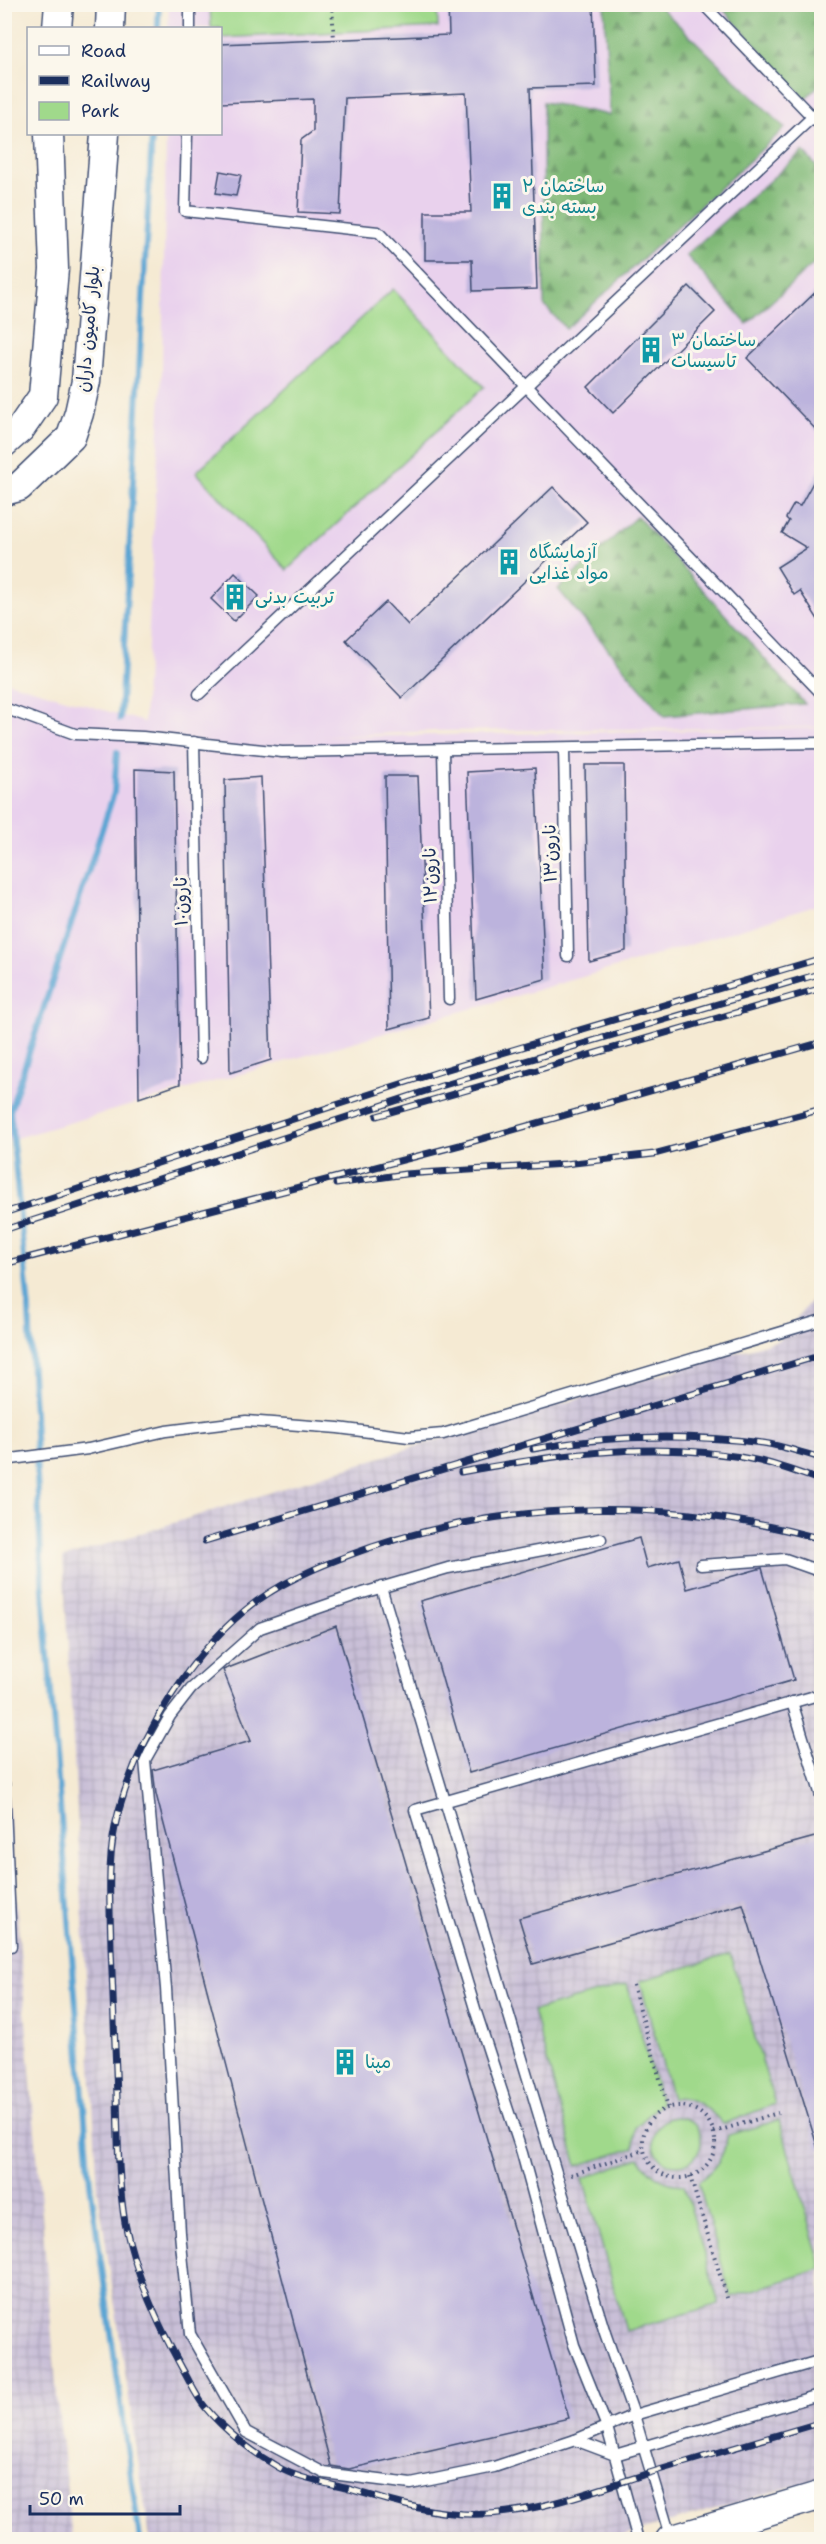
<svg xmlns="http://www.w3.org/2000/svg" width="826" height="2544" font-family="'Shantell Sans','Playpen Sans Arabic',sans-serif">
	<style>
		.built { fill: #e9d1ed }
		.industrial { fill: url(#industrial-grid) }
		.green { fill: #a0d98b; stroke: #5e8474; stroke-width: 1.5 }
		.forest { fill: url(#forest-firs); stroke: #4e746a; stroke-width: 1.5 }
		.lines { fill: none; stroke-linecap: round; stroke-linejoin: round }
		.stream { stroke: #5ba5d3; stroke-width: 6 }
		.building { fill: #bcb3dd }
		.service-casing { stroke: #3c4b70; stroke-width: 13 }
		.secondary-casing { stroke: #3c4b70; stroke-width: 31 }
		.path { stroke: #3c4b70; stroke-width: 4; stroke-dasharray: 1.5 4.5; stroke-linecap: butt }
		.service { stroke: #fff; stroke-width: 10 }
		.secondary { stroke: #fff; stroke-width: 28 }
		.rail-casing { stroke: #1b2f5e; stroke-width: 7 }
		.rail { stroke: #fbf7ec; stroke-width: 4.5; stroke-dasharray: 14; stroke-linecap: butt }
		.labels { text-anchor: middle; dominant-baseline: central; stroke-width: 6; stroke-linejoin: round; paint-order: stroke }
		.culture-label { font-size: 18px; fill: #0d838f; stroke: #fbf7ec; text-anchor: start }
		.street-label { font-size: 18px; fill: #1b2f5e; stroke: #fbf7ec }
	</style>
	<defs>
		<pattern id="industrial-grid" width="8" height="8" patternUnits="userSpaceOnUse" patternTransform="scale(1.5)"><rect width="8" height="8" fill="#c9bfd7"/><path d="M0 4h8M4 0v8" fill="none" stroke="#aca4bb"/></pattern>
		<pattern id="forest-firs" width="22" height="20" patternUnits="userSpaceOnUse" patternTransform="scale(1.5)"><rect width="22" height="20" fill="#80b977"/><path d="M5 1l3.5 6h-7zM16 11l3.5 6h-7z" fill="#689765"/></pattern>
	</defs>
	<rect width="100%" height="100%" fill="#fbf7ec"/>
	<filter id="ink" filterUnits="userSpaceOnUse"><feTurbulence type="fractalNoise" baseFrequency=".0167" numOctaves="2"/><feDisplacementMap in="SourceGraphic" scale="12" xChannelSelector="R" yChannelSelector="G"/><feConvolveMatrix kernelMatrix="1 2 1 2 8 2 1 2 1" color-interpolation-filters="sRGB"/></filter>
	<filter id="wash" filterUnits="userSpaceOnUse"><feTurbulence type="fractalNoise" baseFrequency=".008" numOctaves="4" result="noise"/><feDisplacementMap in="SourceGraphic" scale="24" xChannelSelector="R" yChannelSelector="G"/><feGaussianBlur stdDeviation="1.35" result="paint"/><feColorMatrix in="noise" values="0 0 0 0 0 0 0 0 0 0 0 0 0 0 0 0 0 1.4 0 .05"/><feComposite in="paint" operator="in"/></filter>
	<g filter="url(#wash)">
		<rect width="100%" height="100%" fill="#f5ead3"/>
		<!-- built -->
		<polygon class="built" points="169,5 821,5 821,727 434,731 320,737 821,728 821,904 628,964 5,1141 5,681 144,722 162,373 166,134 220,134 220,28 168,28"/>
		<!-- industrial -->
		<g class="industrial">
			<polygon points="821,1288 821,2478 612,2539 150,2539 98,2192 63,1558 407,1449 779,1340"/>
			<polygon points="4,1757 58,2408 72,2539 5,2539"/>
		</g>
		<!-- green -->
		<g class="green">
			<polygon points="210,5 437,5 438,27 221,38 220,28 211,28"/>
			<polygon points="393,289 484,387 287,570 196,472"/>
			<path d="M730,1954L775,2104L723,2124C710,2109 693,2095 672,2099L640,1981Z"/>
			<polygon points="627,1984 661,2103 635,2128 634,2148 577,2166 533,2011"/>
			<circle cx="677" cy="2141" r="24"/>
			<path d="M779,2120L821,2262V2269L731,2297L698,2182C717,2167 723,2158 728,2135Z"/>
			<path d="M639,2158C652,2176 662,2184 684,2185L719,2304L626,2331L583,2178Z"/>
		</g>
		<!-- forest -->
		<g class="forest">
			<polygon points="604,5 658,5 785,128 566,329 544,305 543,102 610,115"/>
			<polygon points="719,5 821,5 821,83 805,99"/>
			<polygon points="803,151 821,172 821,257 747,324 686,255"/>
			<polygon points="637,516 805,704 664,716 558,589"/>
		</g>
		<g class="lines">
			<!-- stream -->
			<g class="stream">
				<polyline points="158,28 159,4"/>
				<polyline points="120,719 152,134"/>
				<polyline points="117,752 114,793 10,1111 29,1310 42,1578 90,2183 140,2540"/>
			</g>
		</g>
		<g id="blocks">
			<!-- building -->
			<g class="building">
				<polygon points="448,4 593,4 596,86 530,88 537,289 473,291 472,260 425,260 425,212 471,212 466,93 345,98 340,214 298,212 301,140 313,131 313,99 220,103 220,44 449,35"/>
				<polygon points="220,171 241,175 236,196 216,193"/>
				<polygon points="689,286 715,312 613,413 588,387"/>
				<polygon points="822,286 822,436 747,358"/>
				<polygon points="822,466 822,626 800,591 794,595 777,567 807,548 782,533 789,521 786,518 794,504 800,506"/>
				<polygon points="553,487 587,522 402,698 346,640 386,602 408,625"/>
				<polygon points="235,573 259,596 234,621 211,599"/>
				<polygon points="585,765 624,765 626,951 589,961"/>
				<polygon points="535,768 545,979 476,999 467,772"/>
				<polygon points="135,769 174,771 180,1084 139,1098"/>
				<polygon points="385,776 418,776 429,1018 389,1029"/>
				<polygon points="261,777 271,1060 230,1073 225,780"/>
				<polygon points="639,1538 647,1568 679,1559 687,1589 762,1568 794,1680 469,1773 420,1601"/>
				<polygon points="336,1626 569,2418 349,2469 331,2466 156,1794 153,1770 251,1741 223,1670"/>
				<polygon points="822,1835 822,2149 818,2149 743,1904 533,1964 519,1918"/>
			</g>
		</g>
	</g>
	<g filter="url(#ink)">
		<use href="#blocks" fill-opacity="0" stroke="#3c4b70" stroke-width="1.5"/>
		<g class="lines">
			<!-- service casing -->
			<g class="service-casing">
				<g id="service">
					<polyline points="703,4 822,127"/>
					<polyline points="190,28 190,4"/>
					<polyline points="187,134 185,211 378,232 822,694"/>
					<polyline points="199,694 822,108"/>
					<polyline points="4,708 75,734 143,737 282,752 822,743"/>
					<polyline points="194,742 201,1058"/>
					<polyline points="564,749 568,956"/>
					<polyline points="443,750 449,999"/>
					<polyline points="4,1460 88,1449 166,1431 246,1421 338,1428 409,1437 443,1434 822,1320"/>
					<polyline points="601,1539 448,1568 356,1595 260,1628 191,1689 170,1716 145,1760 166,1988 180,2233 190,2334 246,2432 324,2473 411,2484 494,2467 575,2440 634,2415 822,2360"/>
					<polyline points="701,1565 785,1559 822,1572"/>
					<polyline points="381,1587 558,2179 605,2333 634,2415 671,2539"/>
					<polyline points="792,1702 822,1799"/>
					<polyline points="4,1783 11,1946"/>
					<polyline points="575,2440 615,2455 822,2394"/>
					<polyline points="638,2540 607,2427 574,2345 522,2153 476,2012 415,1810 822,1694"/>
				</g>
			</g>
			<!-- secondary casing -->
			<g class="secondary-casing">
				<g id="secondary">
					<polyline points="57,28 59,4"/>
					<polyline points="110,28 111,4"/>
					<polyline points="4,443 21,428 43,396 54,269 49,134"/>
					<polyline points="4,491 19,487 71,437 79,413 86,381 105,134"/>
					<polyline points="670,2540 822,2495"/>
				</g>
			</g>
			<!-- path -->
			<g class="path">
				<polyline points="332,4 334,40"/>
				<polyline points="633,1985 668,2107"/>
				<circle cx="679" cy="2142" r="36"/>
				<polyline points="714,2132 778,2113"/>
				<polyline points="571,2175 644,2150"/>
				<polyline points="690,2176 727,2298"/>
			</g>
			<!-- service -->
			<use href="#service" class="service"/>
			<!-- secondary -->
			<use href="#secondary" class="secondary"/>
			<!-- rail casing -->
			<g class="rail-casing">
				<g id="rail">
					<polyline points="377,1116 822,988"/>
					<polyline points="336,1184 405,1174 565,1164 654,1154 822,1109"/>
					<polyline points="4,1213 438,1072 822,958"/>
					<polyline points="4,1230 441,1086 822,973"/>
					<polyline points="4,1264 460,1145 822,1042"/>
					<path d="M533,1449C608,1435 687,1434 763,1443C783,1446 802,1453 822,1458"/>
					<path d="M461,1472C559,1454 661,1439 760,1461C781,1466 802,1474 822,1481"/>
					<path d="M822,1539C675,1499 517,1498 372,1547C332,1561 292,1576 257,1601C193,1648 140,1734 119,1810C106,1856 110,1900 111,1947C113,1997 115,2046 117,2096C118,2136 118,2183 125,2223C135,2274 158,2325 183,2370C190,2382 196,2396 205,2407C224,2430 252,2452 278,2467C298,2479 326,2483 349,2489C383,2499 417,2510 452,2513C522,2521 593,2490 659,2470C713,2454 767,2438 822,2422"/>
					<polyline points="205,1541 822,1355"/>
				</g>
			</g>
			<!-- rail -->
			<use href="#rail" class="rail"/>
		</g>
	</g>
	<!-- icons -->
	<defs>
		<g id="building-bare" transform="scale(2.07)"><path d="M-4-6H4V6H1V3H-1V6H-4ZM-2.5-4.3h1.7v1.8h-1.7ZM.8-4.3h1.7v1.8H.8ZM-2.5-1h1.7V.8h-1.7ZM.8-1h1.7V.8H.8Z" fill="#0f9aa8" stroke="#fbf7ec" stroke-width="2.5" paint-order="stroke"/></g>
	</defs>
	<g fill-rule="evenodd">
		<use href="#building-bare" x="502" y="196"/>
		<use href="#building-bare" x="651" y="350"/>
		<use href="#building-bare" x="509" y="562"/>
		<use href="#building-bare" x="235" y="597"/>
		<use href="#building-bare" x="345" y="2062"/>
	</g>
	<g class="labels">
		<!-- culture labels -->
		<g class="culture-label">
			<text x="522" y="186">۲ ساختمان<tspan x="522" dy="21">بسته بندی</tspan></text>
			<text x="671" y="340">۳ ساختمان<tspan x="671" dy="21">تاسیسات</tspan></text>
			<text x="529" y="552">آزمایشگاه<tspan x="529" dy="21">مواد غذایی</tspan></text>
			<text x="255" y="597">تربیت بدنی</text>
			<text x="365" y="2062">مپنا</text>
		</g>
		<!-- street labels -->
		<g class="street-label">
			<text transform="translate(88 329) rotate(-85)">بلوار کامیون داران</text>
			<text transform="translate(550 853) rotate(-91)">نارون۱۳</text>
			<text transform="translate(430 875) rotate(-91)">نارون۱۲</text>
			<text transform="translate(181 901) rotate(-91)">نارون۱۰</text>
		</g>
	</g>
	<!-- margin -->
	<rect width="826" height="2544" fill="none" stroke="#fbf7ec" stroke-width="24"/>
	<!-- legend -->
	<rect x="27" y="27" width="195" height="108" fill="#fbf7ec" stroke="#a1a7b3" stroke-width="1.5"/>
	<rect x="39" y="46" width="30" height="9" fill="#ffffff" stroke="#a1a7b3" stroke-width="1.5"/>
	<text x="81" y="57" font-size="18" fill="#1b2f5e">Road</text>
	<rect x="39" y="76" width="30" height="9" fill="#1b2f5e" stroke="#a1a7b3" stroke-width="1.5"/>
	<text x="81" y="87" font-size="18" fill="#1b2f5e">Railway</text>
	<rect x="39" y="102" width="30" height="18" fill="#a0d98b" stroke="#a1a7b3" stroke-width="1.5"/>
	<text x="81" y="117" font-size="18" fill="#1b2f5e">Park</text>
	<!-- scale -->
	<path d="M30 2505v9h150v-9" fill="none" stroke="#1b2f5e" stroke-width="3"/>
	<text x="39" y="2505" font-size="18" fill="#1b2f5e" stroke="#fbf7ec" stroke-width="4.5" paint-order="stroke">50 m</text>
</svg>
